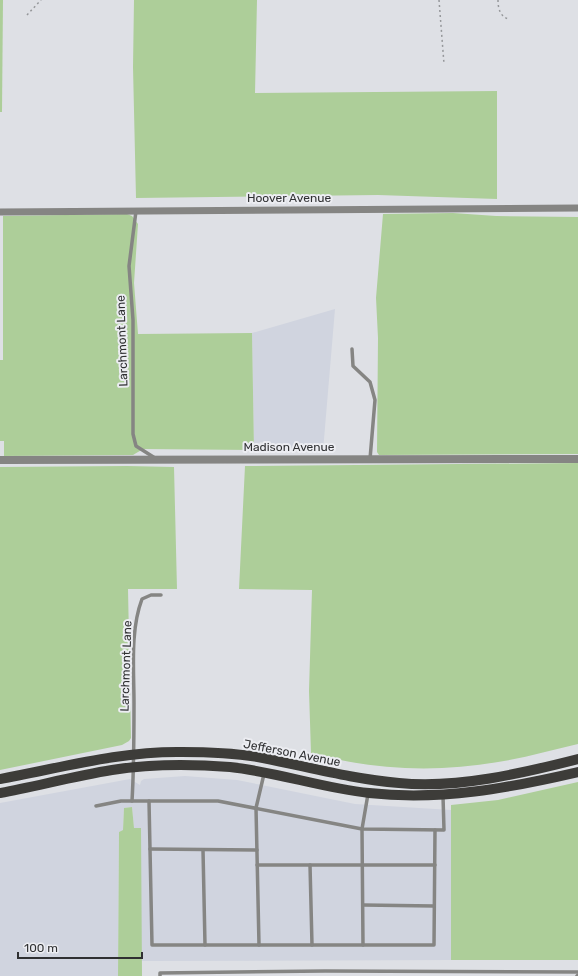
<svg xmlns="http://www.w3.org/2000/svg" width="578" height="976" font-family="Rubik,sans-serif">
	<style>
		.built { fill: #d0d4df }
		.green { fill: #adce99 }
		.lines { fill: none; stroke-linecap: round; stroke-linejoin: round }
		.path { stroke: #95979a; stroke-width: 1.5; stroke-dasharray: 2 3; stroke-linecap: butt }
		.service { stroke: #858583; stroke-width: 3.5 }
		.minor { stroke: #858583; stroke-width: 7 }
		.tertiary { stroke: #858583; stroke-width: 8 }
		.primary { stroke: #3d3c39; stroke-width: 10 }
		.labels { text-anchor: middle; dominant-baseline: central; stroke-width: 4; stroke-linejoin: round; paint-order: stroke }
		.street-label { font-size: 12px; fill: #2f3032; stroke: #ecedf2 }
	</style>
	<rect width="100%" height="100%" fill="#dee0e5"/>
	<!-- built -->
	<g class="built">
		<polygon points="335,309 323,451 273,450 267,443 260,442 254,450 252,333"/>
		<polygon points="185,776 237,780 355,804 451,810 451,960 141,961 141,829 134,829 132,807 124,808 123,830 119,832 118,976 0,976 0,803 130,779 140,785 141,781 144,779"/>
	</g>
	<!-- green -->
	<g class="green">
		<polygon points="0,0 3,0 2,112 0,112"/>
		<polygon points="134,0 257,0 255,93 497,91 497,199 378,195 136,198 133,67"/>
		<polygon points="453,213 496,216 578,217 578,454 379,455 377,452 378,338 376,298 383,214"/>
		<polygon points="127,214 132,216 138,224 134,283 138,334 252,333 254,450 143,449 133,455 4,456 4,441 0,441 0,360 3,360 3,216"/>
		<path d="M578,463V744C551,750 525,758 498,762C435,773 371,770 311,753L309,691L312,590L239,589L245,466Z"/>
		<polygon points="127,466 174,467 177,589 128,589 131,738 129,741 122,745 0,770 0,467"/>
		<polygon points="578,782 578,960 451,960 451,805 498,800"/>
		<polygon points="132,807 134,828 141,828 142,976 118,976 119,832 123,830 124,808"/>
	</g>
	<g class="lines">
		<!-- path -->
		<g class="path">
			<polyline points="439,0 444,64"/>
			<path d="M498,0C498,8 500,17 509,19"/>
			<polyline points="27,15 41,0"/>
		</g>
		<!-- service -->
		<g class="service">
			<polyline points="136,211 129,266 133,320 133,434 136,446 155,458"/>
			<polyline points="352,349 353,366 370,382 375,400 370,459"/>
			<path d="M132,801C134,768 134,735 134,703C134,669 130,631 142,599L151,595H161"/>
			<polyline points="149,801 152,945 434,945 435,830"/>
			<polyline points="96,806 121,801 218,801 362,829 444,830 443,796"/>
			<polyline points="150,849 257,850"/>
			<polyline points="203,850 205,945"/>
			<polyline points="257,865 435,865"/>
			<polyline points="310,865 312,945"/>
			<polyline points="363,905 434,906"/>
			<polyline points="259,945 256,808 264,774"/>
			<polyline points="363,945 362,829 368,794"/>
			<polyline points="160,976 160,973 325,971 578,972"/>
			<polyline points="577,976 578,975"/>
		</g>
		<!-- minor -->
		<polyline class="minor" points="0,212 578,208"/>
		<!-- tertiary -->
		<polyline class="tertiary" points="0,460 578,459"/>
		<!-- primary -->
		<g class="primary">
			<path d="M0,779C60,768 121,751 182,752C208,752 237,753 263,758C309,767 352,779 399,783C457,789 523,773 578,759"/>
			<path d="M0,793C37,786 75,776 112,770C150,764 191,764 230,767C277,772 322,788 369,793C441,801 509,788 578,772"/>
		</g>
	</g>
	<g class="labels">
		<!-- street labels -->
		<g class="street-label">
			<text x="289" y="198">Hoover Avenue</text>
			<text transform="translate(122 341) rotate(-92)">Larchmont Lane</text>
			<text x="289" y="447">Madison Avenue</text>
			<text transform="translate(126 666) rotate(-88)">Larchmont Lane</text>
			<text transform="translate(292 753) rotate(11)">Jefferson Avenue</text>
		</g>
	</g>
	<!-- scale -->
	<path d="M18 952v6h124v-6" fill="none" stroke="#2f3032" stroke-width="2"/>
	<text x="24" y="952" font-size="12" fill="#2f3032" stroke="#ecedf2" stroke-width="3" paint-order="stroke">100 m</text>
</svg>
